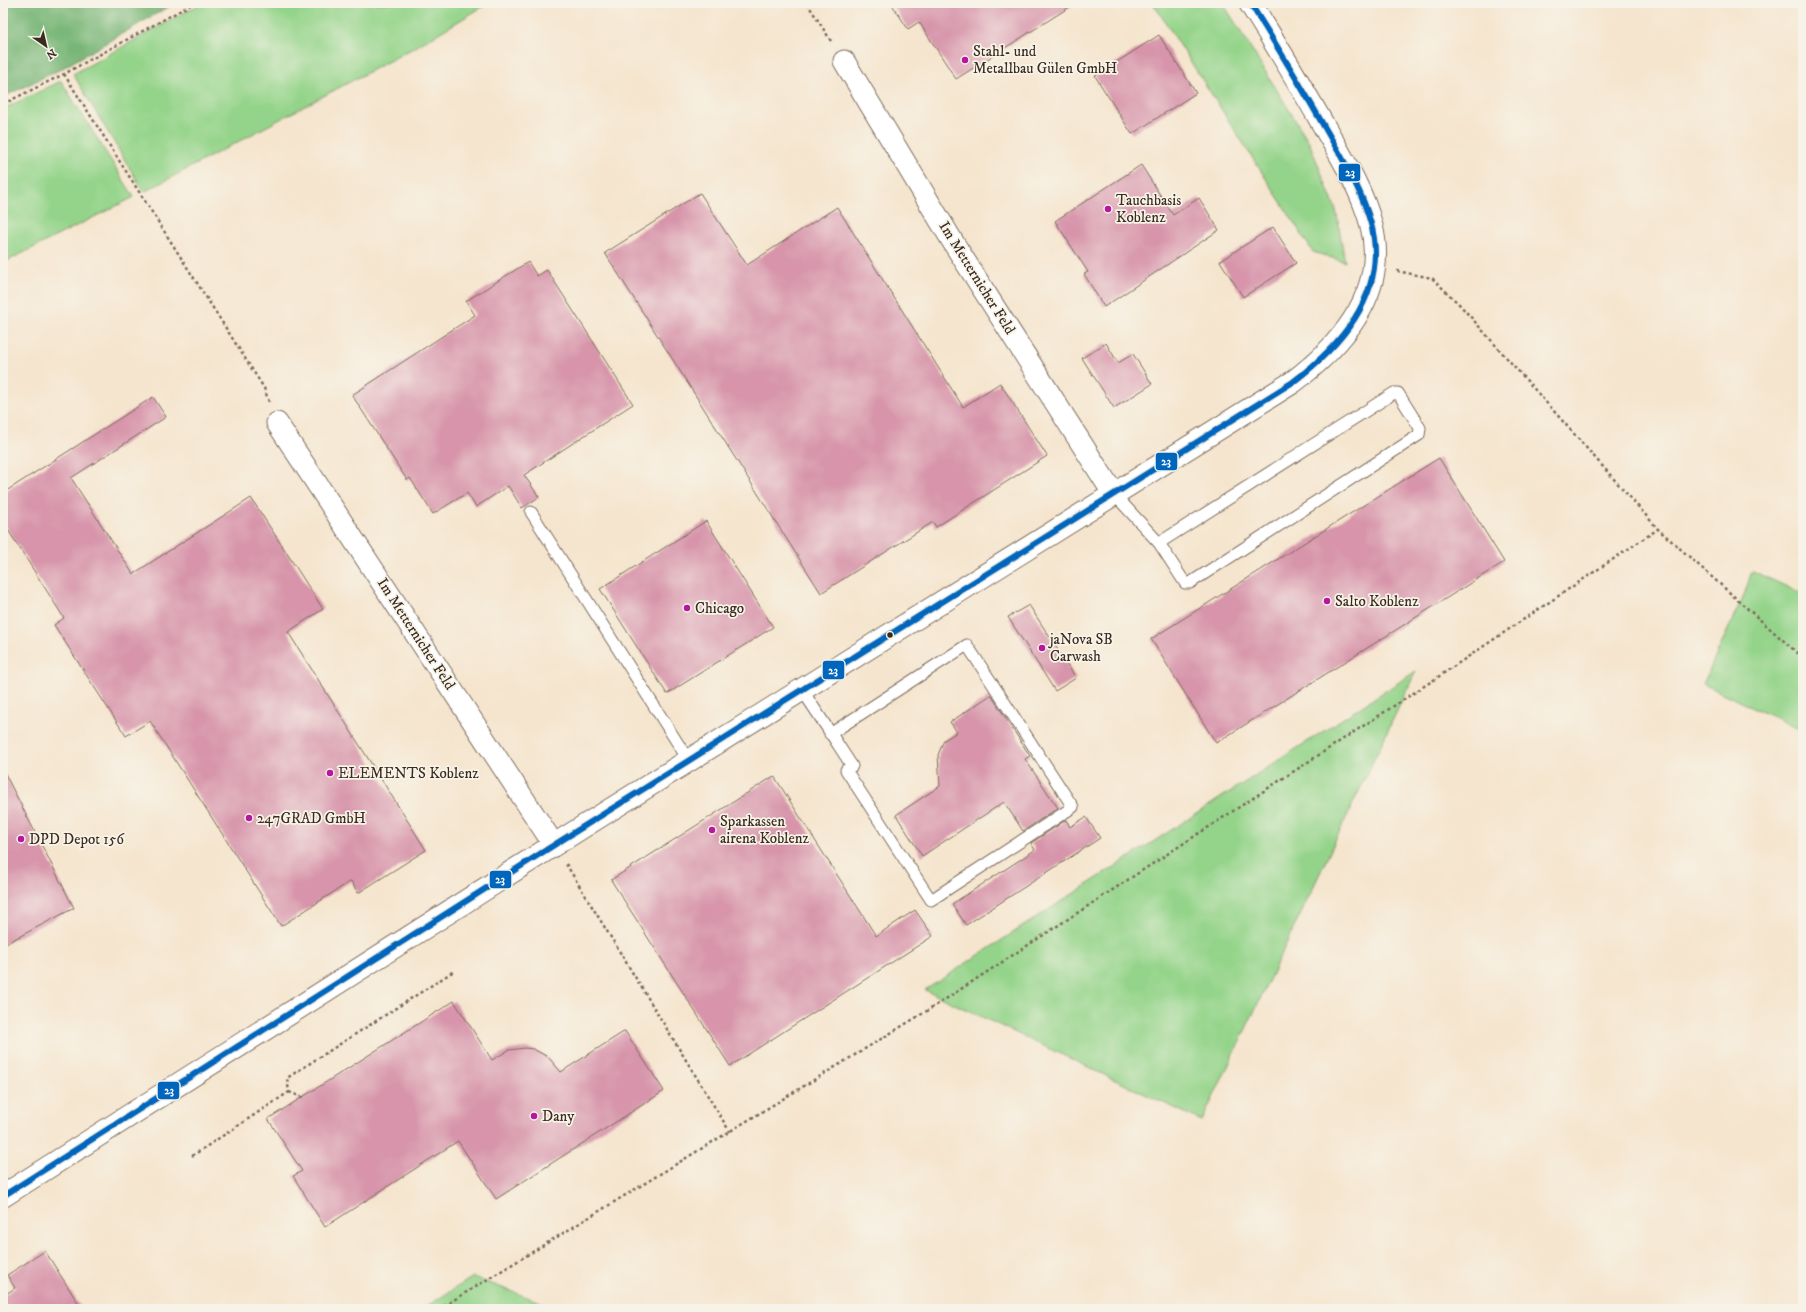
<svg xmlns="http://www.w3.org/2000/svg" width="1806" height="1312" font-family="'IM FELL DW Pica',serif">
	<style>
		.green { fill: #94d48a; stroke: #687f54 }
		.forest { fill: #77b676; stroke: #59704a }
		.building { fill: #d794aa }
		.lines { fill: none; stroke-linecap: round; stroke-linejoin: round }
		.service-casing { stroke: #7c6b5c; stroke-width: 13 }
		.minor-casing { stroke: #7c6b5c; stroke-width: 23 }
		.tertiary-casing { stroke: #7c6b5c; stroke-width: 24 }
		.path { stroke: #7c6b5c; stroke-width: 2.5; stroke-dasharray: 3 3; stroke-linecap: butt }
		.service { stroke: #fff; stroke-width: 11 }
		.minor { stroke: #fff; stroke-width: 21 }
		.tertiary { stroke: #fff; stroke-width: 22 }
		.bus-1-casing { stroke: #f7f3e8; stroke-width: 9 }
		.bus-1 { stroke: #0065bd; stroke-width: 6 }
		.poi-dot { fill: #b5179e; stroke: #f7f3e8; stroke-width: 1.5 }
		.bus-dot { fill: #3b2a1e; stroke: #f7f3e8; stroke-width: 1.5 }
		.labels { text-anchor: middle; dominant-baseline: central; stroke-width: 3.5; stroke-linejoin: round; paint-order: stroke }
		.poi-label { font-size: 15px; fill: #3b2a1e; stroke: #f7f3e8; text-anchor: start }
		.street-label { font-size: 15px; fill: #3b2a1e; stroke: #f7f3e8 }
		.line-badge { stroke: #f7f3e8; stroke-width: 1.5 }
		.badge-label { font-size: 11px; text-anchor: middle; font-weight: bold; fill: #fff }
	</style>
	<rect width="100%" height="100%" fill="#f7f3e8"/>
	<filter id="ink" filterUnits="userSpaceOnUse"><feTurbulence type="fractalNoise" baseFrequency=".025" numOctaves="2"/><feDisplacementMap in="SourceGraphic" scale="8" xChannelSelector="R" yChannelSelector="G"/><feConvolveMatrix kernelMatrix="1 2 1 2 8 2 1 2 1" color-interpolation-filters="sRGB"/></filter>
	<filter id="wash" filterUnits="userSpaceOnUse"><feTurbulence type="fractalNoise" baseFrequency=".012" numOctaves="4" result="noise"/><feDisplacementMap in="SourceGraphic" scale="16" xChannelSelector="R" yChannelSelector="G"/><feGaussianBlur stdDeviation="0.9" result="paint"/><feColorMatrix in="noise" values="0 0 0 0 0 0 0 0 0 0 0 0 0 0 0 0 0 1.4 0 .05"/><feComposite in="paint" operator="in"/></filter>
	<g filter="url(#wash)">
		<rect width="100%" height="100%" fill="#f5e5ce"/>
		<!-- green -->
		<g class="green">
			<polygon points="202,3 489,3 417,46 144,192 73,74"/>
			<polygon points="1153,3 1223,3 1309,142 1336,210 1345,262 1313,252"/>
			<polygon points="61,81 134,197 3,263 3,109"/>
			<polygon points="1752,571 1803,594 1803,731 1703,684 1744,595"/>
			<polygon points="1416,671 1202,1121 925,990"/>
			<polygon points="473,1277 559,1309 422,1309"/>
		</g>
		<!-- forest -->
		<polygon class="forest" points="3,3 175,3 61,69 3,97"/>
		<g id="blocks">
			<!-- building -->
			<g class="building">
				<polygon points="891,3 1076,3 956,79 919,22 908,29"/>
				<polygon points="1159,35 1196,93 1132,134 1095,76"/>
				<polygon points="1141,165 1173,215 1199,198 1219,230 1104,307 1084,274 1088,272 1055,221"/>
				<polygon points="700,193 747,265 837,207 963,407 1000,383 1047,456 936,527 933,522 821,593 605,253"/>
				<polygon points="1273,227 1296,263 1243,297 1220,261"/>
				<polygon points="528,262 537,276 547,270 633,404 524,475 539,497 522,508 508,486 476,507 467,493 433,514 410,478 407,480 352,395 475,315 466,301"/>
				<polygon points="1106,343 1118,363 1133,354 1152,384 1114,408 1082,358"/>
				<polygon points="153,397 166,417 71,478 133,574 251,498 323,609 288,632 426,850 358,893 351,881 281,926 150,721 126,736 54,625 64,618 3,522 3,493"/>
				<polygon points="1439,458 1504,562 1216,743 1151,639"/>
				<polygon points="706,521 773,627 667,694 600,589"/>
				<polygon points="1029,605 1076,678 1055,691 1008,617"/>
				<polygon points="991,695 1030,756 1025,759 1058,808 1023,831 1004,802 922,856 896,815 940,786 938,755 944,740 957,732 950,722"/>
				<polygon points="3,770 74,908 3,945"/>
				<polygon points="774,776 876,936 915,910 933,936 730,1066 611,880"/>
				<polygon points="1086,817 1100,838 966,925 952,904 1035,850 1031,843 1066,820 1070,827"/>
				<polygon points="454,1001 492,1060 509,1050 525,1048 533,1049 548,1057 561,1072 625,1031 664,1091 496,1199 458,1141 325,1227 293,1176 302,1171 268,1119"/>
				<polygon points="45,1251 82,1309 3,1309 3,1296 15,1288 7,1275"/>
			</g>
		</g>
	</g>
	<g filter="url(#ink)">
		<use href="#blocks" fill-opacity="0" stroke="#7c6b5c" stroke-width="1"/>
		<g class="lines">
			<!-- service casing -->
			<g class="service-casing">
				<g id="service">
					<polyline points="1113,493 1159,543 1185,583 1190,583 1419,435 1420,428 1398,393 1394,393 1159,543"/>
					<polyline points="531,512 689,761"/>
					<path d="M802,690C819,715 835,740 852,766L846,770L931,900L1073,807L967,645L830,734"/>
				</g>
			</g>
			<!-- minor casing -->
			<g class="minor-casing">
				<g id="minor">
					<polyline points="844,61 956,247 1113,493"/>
					<polyline points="277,423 554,845"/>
				</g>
			</g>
			<!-- tertiary casing -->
			<g class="tertiary-casing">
				<path id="tertiary" d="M3,1196L554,845L1293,382C1343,344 1389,291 1371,224C1362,190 1342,158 1325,128C1301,86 1276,44 1250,3"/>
			</g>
			<!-- path -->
			<g class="path">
				<polyline points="807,3 831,41"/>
				<polyline points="64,74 264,388 269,402"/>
				<polyline points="3,104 64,74 194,3"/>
				<polyline points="1397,271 1432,278 1460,305 1658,529 1803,658"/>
				<polyline points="566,864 730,1132"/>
				<polyline points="289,1092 302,1097"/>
				<polyline points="192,1156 289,1092 287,1078 454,971"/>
				<polyline points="439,1309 935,1006 1435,679 1658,529"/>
			</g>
			<!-- service -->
			<use href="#service" class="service"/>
			<!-- minor -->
			<use href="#minor" class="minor"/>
			<!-- tertiary -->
			<use href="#tertiary" class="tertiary"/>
			<!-- bus-1 casing -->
			<g class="bus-1-casing">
				<path id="bus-1" d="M3,1196L554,845L1293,382C1343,344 1389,291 1371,224C1362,190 1342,158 1325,128C1301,86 1276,44 1250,3"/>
			</g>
			<!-- bus-1 -->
			<use href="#bus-1" class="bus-1"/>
		</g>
	</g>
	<!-- markers -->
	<g class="poi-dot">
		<circle cx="965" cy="60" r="4"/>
		<circle cx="1108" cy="209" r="4"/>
		<circle cx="1327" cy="601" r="4"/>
		<circle cx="687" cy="608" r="4"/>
		<circle cx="1042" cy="648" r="4"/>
		<circle cx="330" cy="773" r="4"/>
		<circle cx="249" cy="818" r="4"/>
		<circle cx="712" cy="830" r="4"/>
		<circle cx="21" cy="839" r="4"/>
		<circle cx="534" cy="1116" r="4"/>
	</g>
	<circle class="bus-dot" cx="890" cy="635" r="3.5"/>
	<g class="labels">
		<!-- poi labels -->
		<g class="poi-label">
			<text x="973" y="51">Stahl- und<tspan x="973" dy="17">Metallbau Gülen GmbH</tspan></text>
			<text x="1116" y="200">Tauchbasis<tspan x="1116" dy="17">Koblenz</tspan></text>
			<text x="1335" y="601">Salto Koblenz</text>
			<text x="695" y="608">Chicago</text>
			<text x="1050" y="639">jaNova SB<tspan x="1050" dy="17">Carwash</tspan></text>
			<text x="338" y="773">ELEMENTS Koblenz</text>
			<text x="257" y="818">247GRAD GmbH</text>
			<text x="720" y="821">Sparkassen<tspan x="720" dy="17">airena Koblenz</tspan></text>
			<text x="29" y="839">DPD Depot 156</text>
			<text x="542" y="1116">Dany</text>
		</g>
		<!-- street labels -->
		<g class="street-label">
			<text transform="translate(977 278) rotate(58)">Im Metternicher Feld</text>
			<text transform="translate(416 634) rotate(57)">Im Metternicher Feld</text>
		</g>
	</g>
	<g class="line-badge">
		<rect x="1338" y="163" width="23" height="19" rx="4" fill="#0065bd"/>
		<rect x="1155" y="452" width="23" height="19" rx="4" fill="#0065bd"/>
		<rect x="822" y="660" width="23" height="20" rx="4" fill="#0065bd"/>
		<rect x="489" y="870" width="23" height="19" rx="4" fill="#0065bd"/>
		<rect x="157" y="1081" width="23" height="19" rx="4" fill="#0065bd"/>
	</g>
	<g class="badge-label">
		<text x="1350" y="176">23</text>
		<text x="1166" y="465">23</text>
		<text x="833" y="674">23</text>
		<text x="500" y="883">23</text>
		<text x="169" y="1094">23</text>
	</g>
	<!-- margin -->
	<rect width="1806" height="1312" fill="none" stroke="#f7f3e8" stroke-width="16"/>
	<!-- north arrow -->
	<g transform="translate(46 46) rotate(146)" stroke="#f7f3e8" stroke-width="3" paint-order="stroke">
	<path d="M0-3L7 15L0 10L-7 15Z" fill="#3b2a1e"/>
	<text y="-6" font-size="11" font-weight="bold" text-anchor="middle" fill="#3b2a1e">N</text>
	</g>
</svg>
